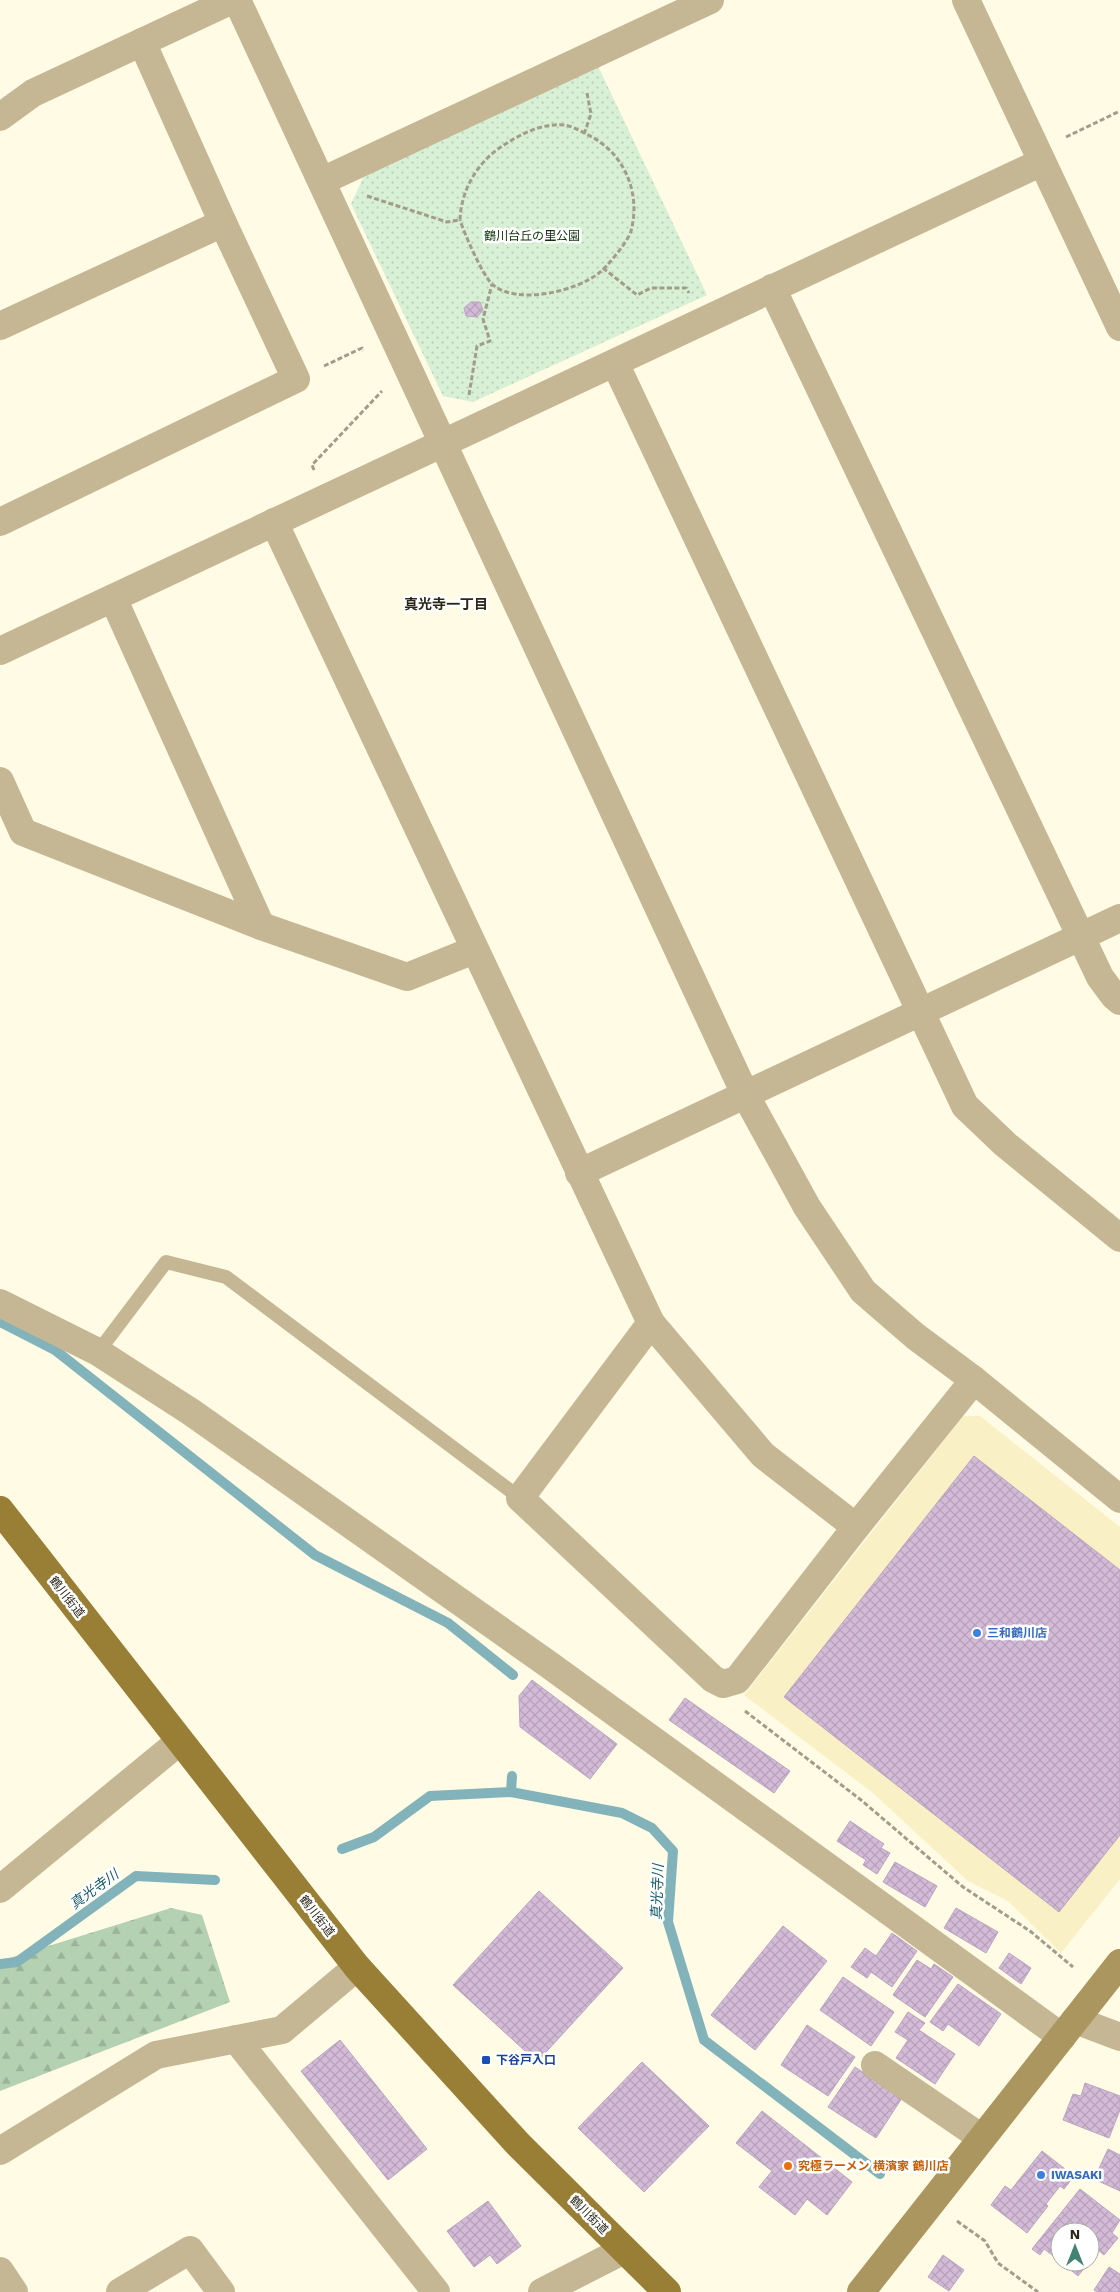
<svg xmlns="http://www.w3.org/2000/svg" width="1120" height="2292" font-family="'Work Sans','Noto Sans JP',sans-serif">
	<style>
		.built { fill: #f9f1c5 }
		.grass { fill: url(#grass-dots) }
		.forest { fill: url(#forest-firs) }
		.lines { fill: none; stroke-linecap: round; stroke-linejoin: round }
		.stream { stroke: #82b3bb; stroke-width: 10 }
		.building { fill: url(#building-cross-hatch); stroke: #bca4c1 }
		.path { stroke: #a19d8a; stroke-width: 3; stroke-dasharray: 5 2.5; stroke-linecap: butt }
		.lane { stroke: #c6b794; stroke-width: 14 }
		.street { stroke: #c6b794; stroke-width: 28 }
		.secondary { stroke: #ac9660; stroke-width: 28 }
		.primary { stroke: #997e36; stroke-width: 28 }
		.shop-dot { fill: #3f7fe0; stroke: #fff; stroke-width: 2 }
		.transit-dot { fill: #1a4fb4; stroke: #fff; stroke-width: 2 }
		.food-dot { fill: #e8710a; stroke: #fff; stroke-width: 2 }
		.labels { text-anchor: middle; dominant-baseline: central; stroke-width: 5; stroke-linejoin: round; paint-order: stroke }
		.park-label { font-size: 12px; fill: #0c3509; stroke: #fff }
		.street-label { font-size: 12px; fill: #2a2719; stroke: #fff }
		.shop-label { font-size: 12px; font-weight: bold; fill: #366cbe; stroke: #fff; text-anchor: start }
		.transit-label { font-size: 12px; font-weight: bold; fill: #164399; stroke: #fff; text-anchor: start }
		.food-label { font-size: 12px; font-weight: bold; fill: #c56008; stroke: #fff; text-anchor: start }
		.neighbourhood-label { font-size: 14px; font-weight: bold; fill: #2a2719; stroke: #fff }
		.water-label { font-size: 14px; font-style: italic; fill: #185c66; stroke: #fff }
	</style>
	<defs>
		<pattern id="grass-dots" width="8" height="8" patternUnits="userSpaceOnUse" patternTransform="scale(1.25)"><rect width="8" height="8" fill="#d8f0d6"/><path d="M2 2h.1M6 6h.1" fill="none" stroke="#baceb7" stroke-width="1.8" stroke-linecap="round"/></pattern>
		<pattern id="forest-firs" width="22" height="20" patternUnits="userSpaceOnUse" patternTransform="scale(1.25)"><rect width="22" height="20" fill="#b4d1b1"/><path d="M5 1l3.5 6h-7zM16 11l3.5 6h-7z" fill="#9bb398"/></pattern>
		<pattern id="building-cross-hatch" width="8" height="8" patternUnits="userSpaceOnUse" patternTransform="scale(1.25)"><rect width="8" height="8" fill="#d3bbd8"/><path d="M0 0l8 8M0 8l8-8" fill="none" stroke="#b5a1b9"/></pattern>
	</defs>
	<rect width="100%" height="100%" fill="#fffbe5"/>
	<!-- built -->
	<polygon class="built" points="963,1416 980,1416 1120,1527 1120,1879 1061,1953 1008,1901 968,1881 873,1793 744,1695"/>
	<!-- grass -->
	<polygon class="grass" points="598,66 707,295 473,402 443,396 351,204 364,176"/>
	<!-- forest -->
	<polygon class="forest" points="171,1908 202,1915 230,2002 0,2091 0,1961"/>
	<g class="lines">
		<!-- stream -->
		<g class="stream">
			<polyline points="0,1322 55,1350 315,1555 448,1623 513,1675"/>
			<polyline points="511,1792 512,1776"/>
			<polyline points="342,1849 374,1837 430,1796 511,1792 622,1813 652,1828 673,1851 668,1922 704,2040 880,2174"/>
			<polyline points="0,1964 17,1962 136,1876 215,1880"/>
		</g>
	</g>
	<!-- building -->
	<g class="building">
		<polygon points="471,302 480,302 483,310 477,317 466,316 464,308"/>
		<polygon points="974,1456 1120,1570 1120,1835 1059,1912 784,1697"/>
		<polygon points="532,1680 617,1744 590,1779 520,1727 519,1696"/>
		<polygon points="685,1698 790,1771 774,1793 669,1720"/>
		<polygon points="850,1821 884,1844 881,1848 890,1853 877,1874 863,1865 866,1860 837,1841"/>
		<polygon points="895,1862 937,1886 925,1907 883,1882"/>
		<polygon points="539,1891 623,1968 537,2062 453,1985"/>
		<polygon points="956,1908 998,1932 986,1953 944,1928"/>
		<polygon points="783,1926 827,1961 755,2050 711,2015"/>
		<polygon points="892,1933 917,1951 892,1987 871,1972 867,1978 851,1967 865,1948 876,1956"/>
		<polygon points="1009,1953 1031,1968 1021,1984 999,1968"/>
		<polygon points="917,1960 931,1969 934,1964 953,1977 925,2017 893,1995"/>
		<polygon points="843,1977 894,2012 871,2046 820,2010"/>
		<polygon points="958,1984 1001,2014 979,2046 948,2024 943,2031 930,2022"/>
		<polygon points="908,2012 925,2023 919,2030 955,2054 935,2084 896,2058 908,2040 895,2032"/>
		<polygon points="807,2025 855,2057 828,2096 781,2065"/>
		<polygon points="340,2040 427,2149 388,2180 301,2071"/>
		<polygon points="642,2062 709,2126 644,2192 578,2128"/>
		<polygon points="855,2067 902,2098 876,2138 828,2107"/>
		<polygon points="1085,2083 1120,2096 1120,2110 1109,2138 1063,2120 1073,2094 1081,2096"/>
		<polygon points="762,2111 852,2182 827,2215 807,2199 795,2215 759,2187 772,2171 736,2143"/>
		<polygon points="1108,2149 1120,2155 1120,2191 1094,2179"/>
		<polygon points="1042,2151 1074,2176 1064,2189 1060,2186 1046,2204 1048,2206 1027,2233 991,2205 1005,2186 1011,2190"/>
		<polygon points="1080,2189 1120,2220 1112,2233 1118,2238 1104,2255 1098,2250 1090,2260 1090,2232 1060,2232 1060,2261 1044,2249 1040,2255 1032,2249"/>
		<polygon points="488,2201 521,2246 497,2264 490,2255 474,2267 447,2231"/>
		<polygon points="943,2255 964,2270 949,2291 928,2277"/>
		<polygon points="1061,2262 1089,2262 1078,2276"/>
		<polygon points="1109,2267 1120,2274 1120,2292 1097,2292 1094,2290"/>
	</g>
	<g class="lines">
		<!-- path -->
		<g class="path">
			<polyline points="584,134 591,114 587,93"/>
			<polyline points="1066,137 1120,111"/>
			<path d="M367,196L447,222L460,220C461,192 475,166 498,149C517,136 539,123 564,125C573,126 584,133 592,137C625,155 641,194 631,231C629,240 607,267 599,273C577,291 516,306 492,284C483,276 464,233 460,220"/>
			<polyline points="603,268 637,295 651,288 686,288 689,293"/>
			<polyline points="324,366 362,348 363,351"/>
			<polyline points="469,395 477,346 490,341 483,319 492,284"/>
			<polyline points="314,470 312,465 382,391"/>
			<polyline points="745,1711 861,1800 963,1887 1030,1931 1073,1967"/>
			<polyline points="957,2221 985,2241 998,2263 1038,2292"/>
		</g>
		<!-- lane -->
		<polyline class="lane" points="98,1352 166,1262 226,1277 520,1498"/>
		<!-- street -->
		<g class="street">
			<polyline points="237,0 745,1094 807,1207 863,1291 915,1336 974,1380 1120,1499"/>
			<polyline points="966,0 1120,327"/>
			<polyline points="0,117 33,93 232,0"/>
			<polyline points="322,181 710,0"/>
			<polyline points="772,288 1100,977 1114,996 1120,1001"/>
			<polyline points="0,326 223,223"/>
			<polyline points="615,363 965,1106 1006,1145 1120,1238"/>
			<polyline points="0,522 296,379 223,223 142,42"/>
			<polyline points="274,522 651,1323 763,1455 856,1527 974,1380"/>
			<polyline points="113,598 261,926"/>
			<polyline points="0,651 1042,162"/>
			<polyline points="0,781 23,832 261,926 407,977 474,950"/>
			<polyline points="579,1173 1120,918"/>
			<polyline points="0,1303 98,1352 191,1412 548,1664 1062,2037"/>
			<polyline points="651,1323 520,1498 713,1679 723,1684 737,1680 856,1527"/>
			<polyline points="0,1889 180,1741"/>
			<polyline points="1075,2020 1120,2037"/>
			<polyline points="236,2039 436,2292"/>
			<polyline points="875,2065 982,2138"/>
			<polyline points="0,2151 156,2055 282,2030 357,1967"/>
			<polyline points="0,2271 14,2292"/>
			<polyline points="120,2292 190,2250 221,2292"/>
			<polyline points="542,2292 624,2250"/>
		</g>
		<!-- secondary -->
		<polyline class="secondary" points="861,2292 1120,1963"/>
		<!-- primary -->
		<polyline class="primary" points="0,1510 357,1967 518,2144 667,2292"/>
	</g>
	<!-- markers -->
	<g class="shop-dot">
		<circle cx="977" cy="1633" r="5"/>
		<circle cx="1041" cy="2175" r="5"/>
	</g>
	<rect class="transit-dot" x="481" y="2055" width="10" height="10" rx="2.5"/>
	<circle class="food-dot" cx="788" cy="2166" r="5"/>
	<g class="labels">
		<!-- park labels -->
		<g class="park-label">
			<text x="532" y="236">鶴川台丘の里公園</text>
		</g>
		<!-- street labels -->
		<g class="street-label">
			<text transform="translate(67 1597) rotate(52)">鶴川街道</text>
			<text transform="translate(317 1916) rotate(52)">鶴川街道</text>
			<text transform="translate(589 2215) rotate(45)">鶴川街道</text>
		</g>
		<!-- shop labels -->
		<g class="shop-label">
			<text x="987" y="1633">三和鶴川店</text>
			<text x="1051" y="2175">IWASAKI</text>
		</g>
		<!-- transit labels -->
		<g class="transit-label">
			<text x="496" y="2060">下谷戸入口</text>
		</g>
		<!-- food labels -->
		<g class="food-label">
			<text x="798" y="2166">究極ラーメン 横濱家 鶴川店</text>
		</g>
		<!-- neighbourhood labels -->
		<g class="neighbourhood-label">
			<text x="446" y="604">真光寺一丁目</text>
		</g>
		<!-- water labels -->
		<g class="water-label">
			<text transform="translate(94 1889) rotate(-36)">真光寺川</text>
			<text transform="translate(657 1892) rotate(-88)">真光寺川</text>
		</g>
	</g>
	<!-- north arrow -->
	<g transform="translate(1075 2247)"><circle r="24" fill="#ffffff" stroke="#aaa9a3"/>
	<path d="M0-4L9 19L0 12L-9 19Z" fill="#428371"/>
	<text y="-8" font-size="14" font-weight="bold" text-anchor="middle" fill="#2a2719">N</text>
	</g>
</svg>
